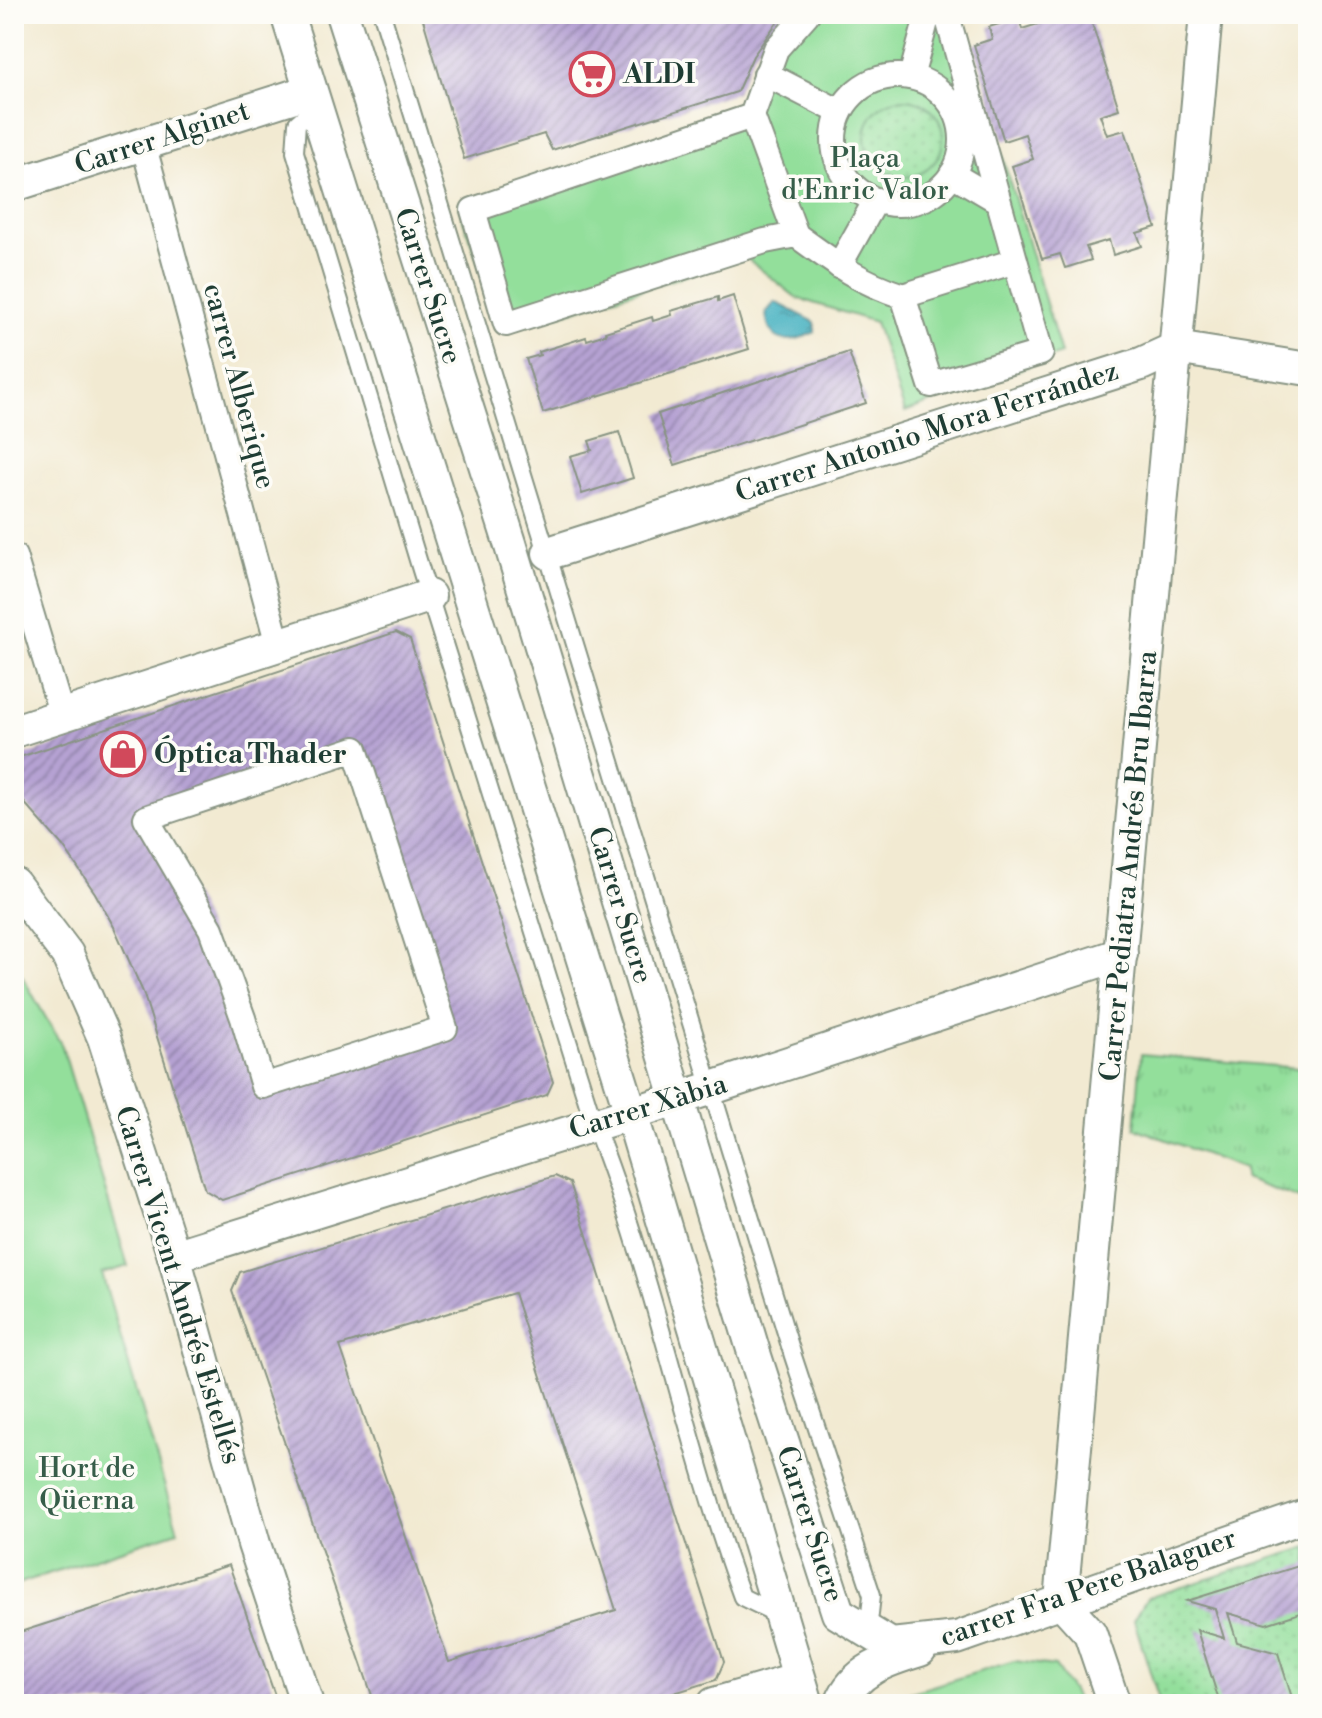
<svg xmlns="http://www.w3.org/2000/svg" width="1322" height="1718" font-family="'Libre Bodoni',serif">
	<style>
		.grass { fill: url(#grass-tufts); stroke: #598e68; stroke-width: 2 }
		.park { fill: #93df9b; stroke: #598e68; stroke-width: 2 }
		.garden { fill: url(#garden-dots); stroke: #598e68; stroke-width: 2 }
		.water { fill: url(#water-ripples); stroke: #30767a; stroke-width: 2 }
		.building { fill: url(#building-hatch); fill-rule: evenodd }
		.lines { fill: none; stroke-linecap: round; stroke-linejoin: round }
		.service-casing { stroke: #889483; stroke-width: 20 }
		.pedestrian-casing { stroke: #889483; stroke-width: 28 }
		.minor-casing { stroke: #889483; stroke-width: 36 }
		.service { stroke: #fff; stroke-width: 16 }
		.pedestrian { stroke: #fff; stroke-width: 24 }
		.minor { stroke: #fff; stroke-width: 32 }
		.labels { text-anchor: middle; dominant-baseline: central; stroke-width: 7; stroke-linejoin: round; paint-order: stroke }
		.poi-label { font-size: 28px; font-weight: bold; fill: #1f3d34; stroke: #fdfcf7; text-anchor: start }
		.street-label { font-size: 28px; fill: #1f3d34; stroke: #fdfcf7 }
		.park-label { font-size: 28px; fill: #365d49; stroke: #fdfcf7 }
	</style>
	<defs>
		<pattern id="grass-tufts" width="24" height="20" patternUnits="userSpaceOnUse" patternTransform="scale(2)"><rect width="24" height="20" fill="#93df9b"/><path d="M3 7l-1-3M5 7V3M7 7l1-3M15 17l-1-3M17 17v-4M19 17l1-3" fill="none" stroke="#7ec086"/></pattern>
		<pattern id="garden-dots" width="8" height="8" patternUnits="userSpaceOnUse" patternTransform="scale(2)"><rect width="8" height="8" fill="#93df9b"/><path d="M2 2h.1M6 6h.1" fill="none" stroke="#7ec086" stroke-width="1.8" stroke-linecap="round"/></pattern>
		<pattern id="water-ripples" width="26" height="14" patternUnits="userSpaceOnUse" patternTransform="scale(2)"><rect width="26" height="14" fill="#41afbf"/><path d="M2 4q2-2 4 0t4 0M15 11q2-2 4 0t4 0" fill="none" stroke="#36909c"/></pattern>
		<pattern id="building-hatch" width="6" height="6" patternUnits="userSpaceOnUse" patternTransform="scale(2)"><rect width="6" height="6" fill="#b6a2d3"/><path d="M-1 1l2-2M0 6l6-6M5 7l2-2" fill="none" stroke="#9385ac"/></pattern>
	</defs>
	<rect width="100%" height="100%" fill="#fdfcf7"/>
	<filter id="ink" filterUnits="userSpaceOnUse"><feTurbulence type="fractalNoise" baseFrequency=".0125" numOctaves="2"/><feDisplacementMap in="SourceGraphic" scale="16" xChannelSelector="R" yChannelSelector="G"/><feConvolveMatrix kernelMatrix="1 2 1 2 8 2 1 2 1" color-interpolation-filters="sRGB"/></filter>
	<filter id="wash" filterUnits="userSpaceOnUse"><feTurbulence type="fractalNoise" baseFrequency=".006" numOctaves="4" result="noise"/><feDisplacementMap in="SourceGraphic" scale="32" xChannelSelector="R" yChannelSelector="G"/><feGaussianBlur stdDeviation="1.8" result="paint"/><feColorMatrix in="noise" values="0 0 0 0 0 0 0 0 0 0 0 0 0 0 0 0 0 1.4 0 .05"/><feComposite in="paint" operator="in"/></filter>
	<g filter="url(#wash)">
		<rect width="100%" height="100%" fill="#f2ead2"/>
		<!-- grass -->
		<polygon class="grass" points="1141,1054 1308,1069 1308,1202 1244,1179 1244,1169 1135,1128"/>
		<!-- park -->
		<g class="park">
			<polygon points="789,14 960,14 1061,354 905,412 875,322 797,298 745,257 503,332 459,208 744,109 763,52"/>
			<polygon points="14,962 62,1046 128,1266 102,1274 178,1531 14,1585"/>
			<polygon points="1014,1661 1055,1666 1072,1691 1078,1704 891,1704 900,1696"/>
		</g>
		<!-- garden -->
		<g class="garden">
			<circle cx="904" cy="138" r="39"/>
			<polygon points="1308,1547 1308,1704 1160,1704 1134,1620 1147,1598"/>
		</g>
		<!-- water -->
		<path class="water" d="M775,302L815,322V332C790,344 769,346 766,313Z"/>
		<g id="blocks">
			<!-- building -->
			<g class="building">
				<polygon points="428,14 783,14 753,56 737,92 552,150 544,134 464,159 422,16"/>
				<polygon points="1038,14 1068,14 1069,17 1089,14 1119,109 1100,115 1107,135 1125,130 1156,227 1137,233 1142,246 1113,255 1109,240 1086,247 1091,260 1065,268 1060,254 1042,259 1012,166 1033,159 1025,134 1004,141 974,45 992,39 989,27 1019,18 1022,29 1041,23"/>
				<polygon points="733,296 749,349 543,413 526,359 540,355 539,352 586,337 587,340 606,334 605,332 652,317 653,321 672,315 671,311 718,297 718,301"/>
				<polygon points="849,352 866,403 675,465 658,414"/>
				<polygon points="619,432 633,478 582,494 570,456 592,450 589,441"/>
				<path d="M396,632L410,639L553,1082L547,1095L222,1200L205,1190L143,992L114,927L95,893L63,846L14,791V759ZM355,749L445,1028L263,1086L200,907L146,818Z"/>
				<path d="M555,1176L570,1183L724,1662L716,1680L639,1704H375L232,1291L240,1272ZM514,1293L616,1610L449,1662L340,1346Z"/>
				<polygon points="1308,1563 1308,1613 1300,1613 1266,1624 1228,1613 1237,1642 1278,1653 1294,1704 1220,1704 1197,1630 1224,1638 1215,1609 1187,1601"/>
				<polygon points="229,1565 278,1704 14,1704 14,1634"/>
			</g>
		</g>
	</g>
	<g filter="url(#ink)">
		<use href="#blocks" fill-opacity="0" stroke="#889483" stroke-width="2"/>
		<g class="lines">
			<!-- service casing -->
			<g class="service-casing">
				<g id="service">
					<polyline points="382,14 793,1356 872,1595 868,1632"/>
					<path d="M315,107L297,123L295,152L421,570L594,1124C655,1277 685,1442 742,1597L781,1616"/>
				</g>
			</g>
			<!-- pedestrian casing -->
			<g class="pedestrian-casing">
				<g id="pedestrian">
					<path d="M807,14L776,49L752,116L473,210L506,324L765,241L796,235C833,262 859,282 903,296L931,385L1041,353L948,19L940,14"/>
					<polyline points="766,74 840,112"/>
					<circle cx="898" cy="140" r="64"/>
					<polyline points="911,77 928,14"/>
					<polyline points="752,116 796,235"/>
					<polyline points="143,143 278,645"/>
					<polyline points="952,174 998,201"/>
					<polyline points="839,266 876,200"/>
					<polyline points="903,296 1015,261"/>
					<polyline points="14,556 62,716"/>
					<polygon points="355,749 445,1028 263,1086 243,1018 211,929 146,818"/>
				</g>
			</g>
			<!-- minor casing -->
			<g class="minor-casing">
				<g id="minor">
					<polyline points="287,14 631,1113 807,1704"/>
					<polyline points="342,14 510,543 755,1356 838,1613 891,1645 957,1638 1308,1515"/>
					<polyline points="14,185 310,91"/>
					<polyline points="549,553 1141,364 1176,348 1308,369"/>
					<polyline points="14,731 429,596"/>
					<polyline points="14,884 67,954 104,1038 174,1256 254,1544 307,1704"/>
					<polyline points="174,1256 712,1088 1121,954"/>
					<polyline points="714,1704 799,1679"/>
					<path d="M841,1704C854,1670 887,1660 920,1650"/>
					<polyline points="1114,1704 1090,1633 1061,1601 1206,14"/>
				</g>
			</g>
			<!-- service -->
			<use href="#service" class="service"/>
			<!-- pedestrian -->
			<use href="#pedestrian" class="pedestrian"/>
			<!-- minor -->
			<use href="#minor" class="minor"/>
		</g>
	</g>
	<!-- icons -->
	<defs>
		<g id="supermarket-ring" transform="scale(2.3)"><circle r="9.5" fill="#fdfcf7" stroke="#d1495b" stroke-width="1.5"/><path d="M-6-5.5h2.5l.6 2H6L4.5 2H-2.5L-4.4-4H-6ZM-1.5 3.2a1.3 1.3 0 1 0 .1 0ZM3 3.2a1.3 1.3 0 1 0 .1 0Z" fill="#d1495b"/></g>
		<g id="shop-ring" transform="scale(2.3)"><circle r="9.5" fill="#fdfcf7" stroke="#d1495b" stroke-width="1.5"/><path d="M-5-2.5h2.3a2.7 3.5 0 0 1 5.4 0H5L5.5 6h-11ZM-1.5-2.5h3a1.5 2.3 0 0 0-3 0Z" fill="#d1495b"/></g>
	</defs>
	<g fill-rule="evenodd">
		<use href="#supermarket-ring" x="592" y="74"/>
		<use href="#shop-ring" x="123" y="754"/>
	</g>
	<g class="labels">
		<!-- poi labels -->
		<g class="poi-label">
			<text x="623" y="74">ALDI</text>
			<text x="154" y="754">Óptica Thader</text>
		</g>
		<!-- street labels -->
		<g class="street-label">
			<text transform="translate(162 138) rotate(-18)">Carrer Alginet</text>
			<text transform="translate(428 286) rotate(72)">Carrer Sucre</text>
			<text transform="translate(239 386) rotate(75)">carrer Alberique</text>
			<text transform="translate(927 432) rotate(-18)">Carrer Antonio Mora Ferrández</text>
			<text transform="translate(1129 866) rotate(-85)">Carrer Pediatra Andrés Bru Ibarra</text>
			<text transform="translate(620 905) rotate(73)">Carrer Sucre</text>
			<text transform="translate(648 1107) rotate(-17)">Carrer Xàbia</text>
			<text transform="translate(178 1285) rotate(73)">Carrer Vicent Andrés Estellés</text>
			<text transform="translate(810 1524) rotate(72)">Carrer Sucre</text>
			<text transform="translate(1088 1588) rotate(-19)">carrer Fra Pere Balaguer</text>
		</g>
		<!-- park labels -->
		<g class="park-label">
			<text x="865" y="158">Plaça<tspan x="865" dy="32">d'Enric Valor</tspan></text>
			<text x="87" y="1468">Hort de<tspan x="87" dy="32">Qüerna</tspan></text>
		</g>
	</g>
	<!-- margin -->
	<rect width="1322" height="1718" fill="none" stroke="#fdfcf7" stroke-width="48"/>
</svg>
